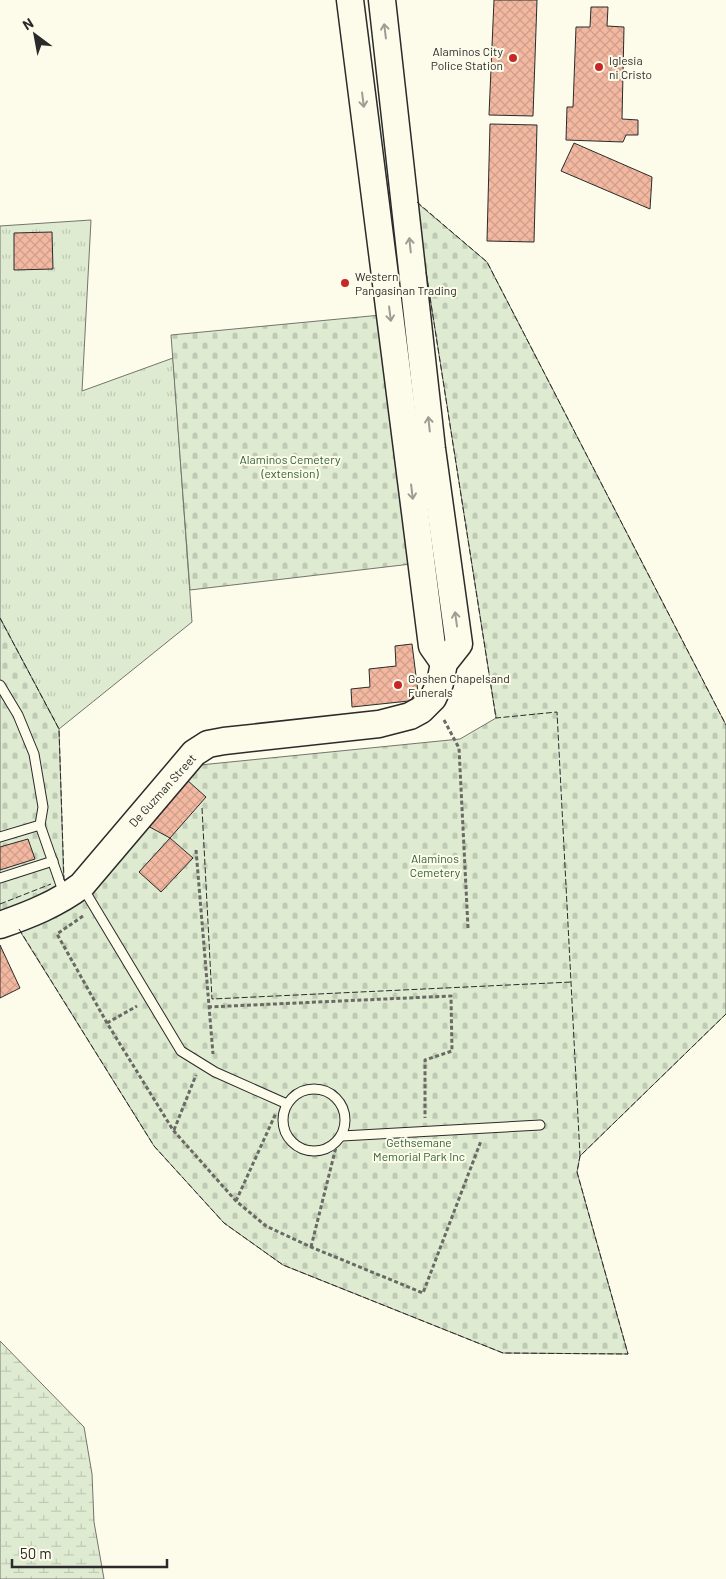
<svg xmlns="http://www.w3.org/2000/svg" width="726" height="1579" font-family="Barlow,sans-serif">
	<style>
		.grass { fill: url(#grass-tufts); stroke: #74746e }
		.wetland { fill: url(#wetland-marsh); stroke: #74746e }
		.cemetery { fill: url(#cemetery-stones); stroke: #74746e }
		.building { fill: url(#building-cross-hatch); stroke: #2b2b2b }
		.lines { fill: none; stroke-linecap: round; stroke-linejoin: round }
		.lane-casing { stroke: #2b2b2b; stroke-width: 11 }
		.secondary-casing { stroke: #2b2b2b; stroke-width: 29 }
		.path { stroke: #6a6964; stroke-width: 3; stroke-dasharray: 4 2.5; stroke-linecap: butt }
		.lane { stroke: #fdfbea; stroke-width: 9 }
		.secondary { stroke: #fdfbea; stroke-width: 26 }
		.fence { stroke: #2b2b2b; stroke-width: 1; stroke-dasharray: 6 2.5; stroke-linecap: butt }
		.oneway { stroke: #9e9d94 }
		.poi-dot { fill: #c62828; stroke: #fdfbea; stroke-width: 2 }
		.labels { text-anchor: middle; dominant-baseline: central; stroke-width: 4; stroke-linejoin: round; paint-order: stroke }
		.poi-label { font-size: 12px; fill: #2b2b2b; stroke: #fdfbea; text-anchor: start }
		.park-label { font-size: 12px; fill: #34623c; stroke: #fdfbea }
		.street-label { font-size: 12px; fill: #2b2b2b; stroke: #fdfbea }
	</style>
	<defs>
		<pattern id="grass-tufts" width="24" height="20" patternUnits="userSpaceOnUse" patternTransform="scale(1.25)"><rect width="24" height="20" fill="#deebd1"/><path d="M3 7l-1-3M5 7V3M7 7l1-3M15 17l-1-3M17 17v-4M19 17l1-3" fill="none" stroke="#bfcab4"/></pattern>
		<pattern id="wetland-marsh" width="20" height="14" patternUnits="userSpaceOnUse" patternTransform="scale(1.25)"><rect width="20" height="14" fill="#deebd1"/><path d="M1 5h8M5 5V1M11 12h8M15 12V8" fill="none" stroke="#bfcab4"/></pattern>
		<pattern id="cemetery-stones" width="16" height="16" patternUnits="userSpaceOnUse" patternTransform="scale(1.25)"><rect width="16" height="16" fill="#deebd1"/><path d="M2 7V4a2 2 0 0 1 4 0v3zM10 15v-3a2 2 0 0 1 4 0v3z" fill="#bfcab4"/></pattern>
		<pattern id="building-cross-hatch" width="8" height="8" patternUnits="userSpaceOnUse" patternTransform="scale(1.25)"><rect width="8" height="8" fill="#f2b8a0"/><path d="M0 0l8 8M0 8l8-8" fill="none" stroke="#d09e8a"/></pattern>
	</defs>
	<rect width="100%" height="100%" fill="#fdfbea"/>
	<!-- grass -->
	<polygon class="grass" points="91,220 82,391 173,358 192,622 59,729 0,618 0,226"/>
	<!-- wetland -->
	<polygon class="wetland" points="0,1341 84,1427 92,1474 94,1522 104,1579 0,1579"/>
	<!-- cemetery -->
	<g class="cemetery">
		<polygon points="415,201 487,262 726,725 726,1014 580,1156 577,1172 628,1354 503,1353 283,1265 224,1223 154,1146 18,928 200,765 460,739 496,718"/>
		<polygon points="381,315 411,564 190,590 171,335"/>
		<polygon points="0,618 59,729 64,887 0,913"/>
	</g>
	<!-- building -->
	<g class="building">
		<polygon points="494,0 537,0 533,116 489,115"/>
		<polygon points="591,7 608,7 607,26 624,27 622,119 638,120 638,135 626,135 623,142 566,140 567,107 573,107 576,27 590,27"/>
		<polygon points="490,124 537,125 534,242 487,241"/>
		<polygon points="574,143 652,177 650,209 561,171"/>
		<polygon points="52,232 53,269 14,270 14,233"/>
		<polygon points="412,644 418,692 409,701 352,707 351,689 370,687 369,669 396,666 395,646"/>
		<polygon points="187,780 206,797 170,838 146,825"/>
		<polygon points="170,838 193,858 161,892 139,872"/>
		<polygon points="28,839 35,859 0,870 0,847"/>
		<polygon points="0,945 20,988 0,998"/>
	</g>
	<g class="lines">
		<!-- lane casing -->
		<g class="lane-casing">
			<g id="lane">
				<polyline points="0,685 18,715 34,754 43,807 40,825 64,894"/>
				<polyline points="0,837 40,825"/>
				<polyline points="0,878 53,861"/>
				<polyline points="83,888 181,1051 215,1072 287,1104"/>
				<circle cx="314" cy="1120" r="31"/>
				<polyline points="342,1136 540,1125"/>
			</g>
		</g>
		<!-- secondary casing -->
		<g class="secondary-casing">
			<g id="secondary">
				<polyline points="350,0 432,646 444,663"/>
				<path d="M0,925C29,915 57,904 82,885L194,753L208,744L224,741L379,724L410,716L421,710L433,698L440,683L444,663L459,644L432,449L382,0"/>
			</g>
		</g>
		<!-- path -->
		<g class="path">
			<polyline points="444,720 459,748 468,928"/>
			<polyline points="196,850 213,1054"/>
			<polyline points="83,916 57,934 107,1023 173,1130 236,1201 266,1226 311,1247 423,1293 481,1141"/>
			<polyline points="208,1007 451,996 452,1051 425,1060 425,1118"/>
			<polyline points="107,1023 137,1006"/>
			<polyline points="174,1130 196,1075"/>
			<polyline points="236,1201 276,1113"/>
			<polyline points="311,1247 336,1147"/>
		</g>
		<!-- lane -->
		<use href="#lane" class="lane"/>
		<!-- secondary -->
		<use href="#secondary" class="secondary"/>
		<!-- fence -->
		<g class="fence">
			<polyline points="417,202 487,262 726,725"/>
			<polyline points="426,272 496,718 557,712 580,1156 726,1014"/>
			<polyline points="0,618 59,729 64,880"/>
			<polyline points="202,808 212,999 572,982"/>
			<polyline points="0,904 51,884"/>
			<polyline points="19,929 154,1146 224,1223 283,1265 503,1353 628,1354 577,1172 580,1156"/>
		</g>
	</g>
	<!-- one-way arrows -->
	<defs><path id="oneway-shaft" d="M-6 0H5M1.5-3L5.5 0L1.5 3" fill="none" stroke-width="1.6" stroke-linecap="round" stroke-linejoin="round" transform="scale(1.25)"/></defs>
	<g class="oneway">
		<use href="#oneway-shaft" transform="translate(385 31) rotate(-97)"/>
		<use href="#oneway-shaft" transform="translate(363 100) rotate(83)"/>
		<use href="#oneway-shaft" transform="translate(410 245) rotate(-96)"/>
		<use href="#oneway-shaft" transform="translate(390 314) rotate(83)"/>
		<use href="#oneway-shaft" transform="translate(429 424) rotate(-96)"/>
		<use href="#oneway-shaft" transform="translate(412 492) rotate(83)"/>
		<use href="#oneway-shaft" transform="translate(456 619) rotate(-98)"/>
	</g>
	<!-- markers -->
	<g class="poi-dot">
		<circle cx="513" cy="58" r="5"/>
		<circle cx="599" cy="67" r="5"/>
		<circle cx="345" cy="283" r="5"/>
		<circle cx="398" cy="685" r="5"/>
	</g>
	<g class="labels">
		<!-- poi labels -->
		<g class="poi-label">
			<text x="503" y="51" text-anchor="end">Alaminos City<tspan x="503" dy="14">Police Station</tspan></text>
			<text x="609" y="60">Iglesia<tspan x="609" dy="14">ni Cristo</tspan></text>
			<text x="355" y="276">Western<tspan x="355" dy="14">Pangasinan Trading</tspan></text>
			<text x="408" y="678">Goshen Chapelsand<tspan x="408" dy="14">Funerals</tspan></text>
		</g>
		<!-- park labels -->
		<g class="park-label">
			<text x="290" y="459">Alaminos Cemetery<tspan x="290" dy="14">(extension)</tspan></text>
			<text x="435" y="858">Alaminos<tspan x="435" dy="14">Cemetery</tspan></text>
			<text x="419" y="1142">Gethsemane<tspan x="419" dy="14">Memorial Park Inc</tspan></text>
		</g>
		<!-- street labels -->
		<g class="street-label">
			<text transform="translate(162 790) rotate(-48)">De Guzman Street</text>
		</g>
	</g>
	<!-- north arrow -->
	<g transform="translate(35 35) rotate(328)" stroke="#fdfbea" stroke-width="4" paint-order="stroke">
	<path d="M0-4L9 19L0 12L-9 19Z" fill="#2b2b2b"/>
	<text y="-8" font-size="14" font-weight="bold" text-anchor="middle" fill="#2b2b2b">N</text>
	</g>
	<!-- scale -->
	<path d="M12 1559v8h155v-8" fill="none" stroke="#2b2b2b" stroke-width="2.5"/>
	<text x="20" y="1559" font-size="15" fill="#2b2b2b" stroke="#fdfbea" stroke-width="4" paint-order="stroke">50 m</text>
</svg>
